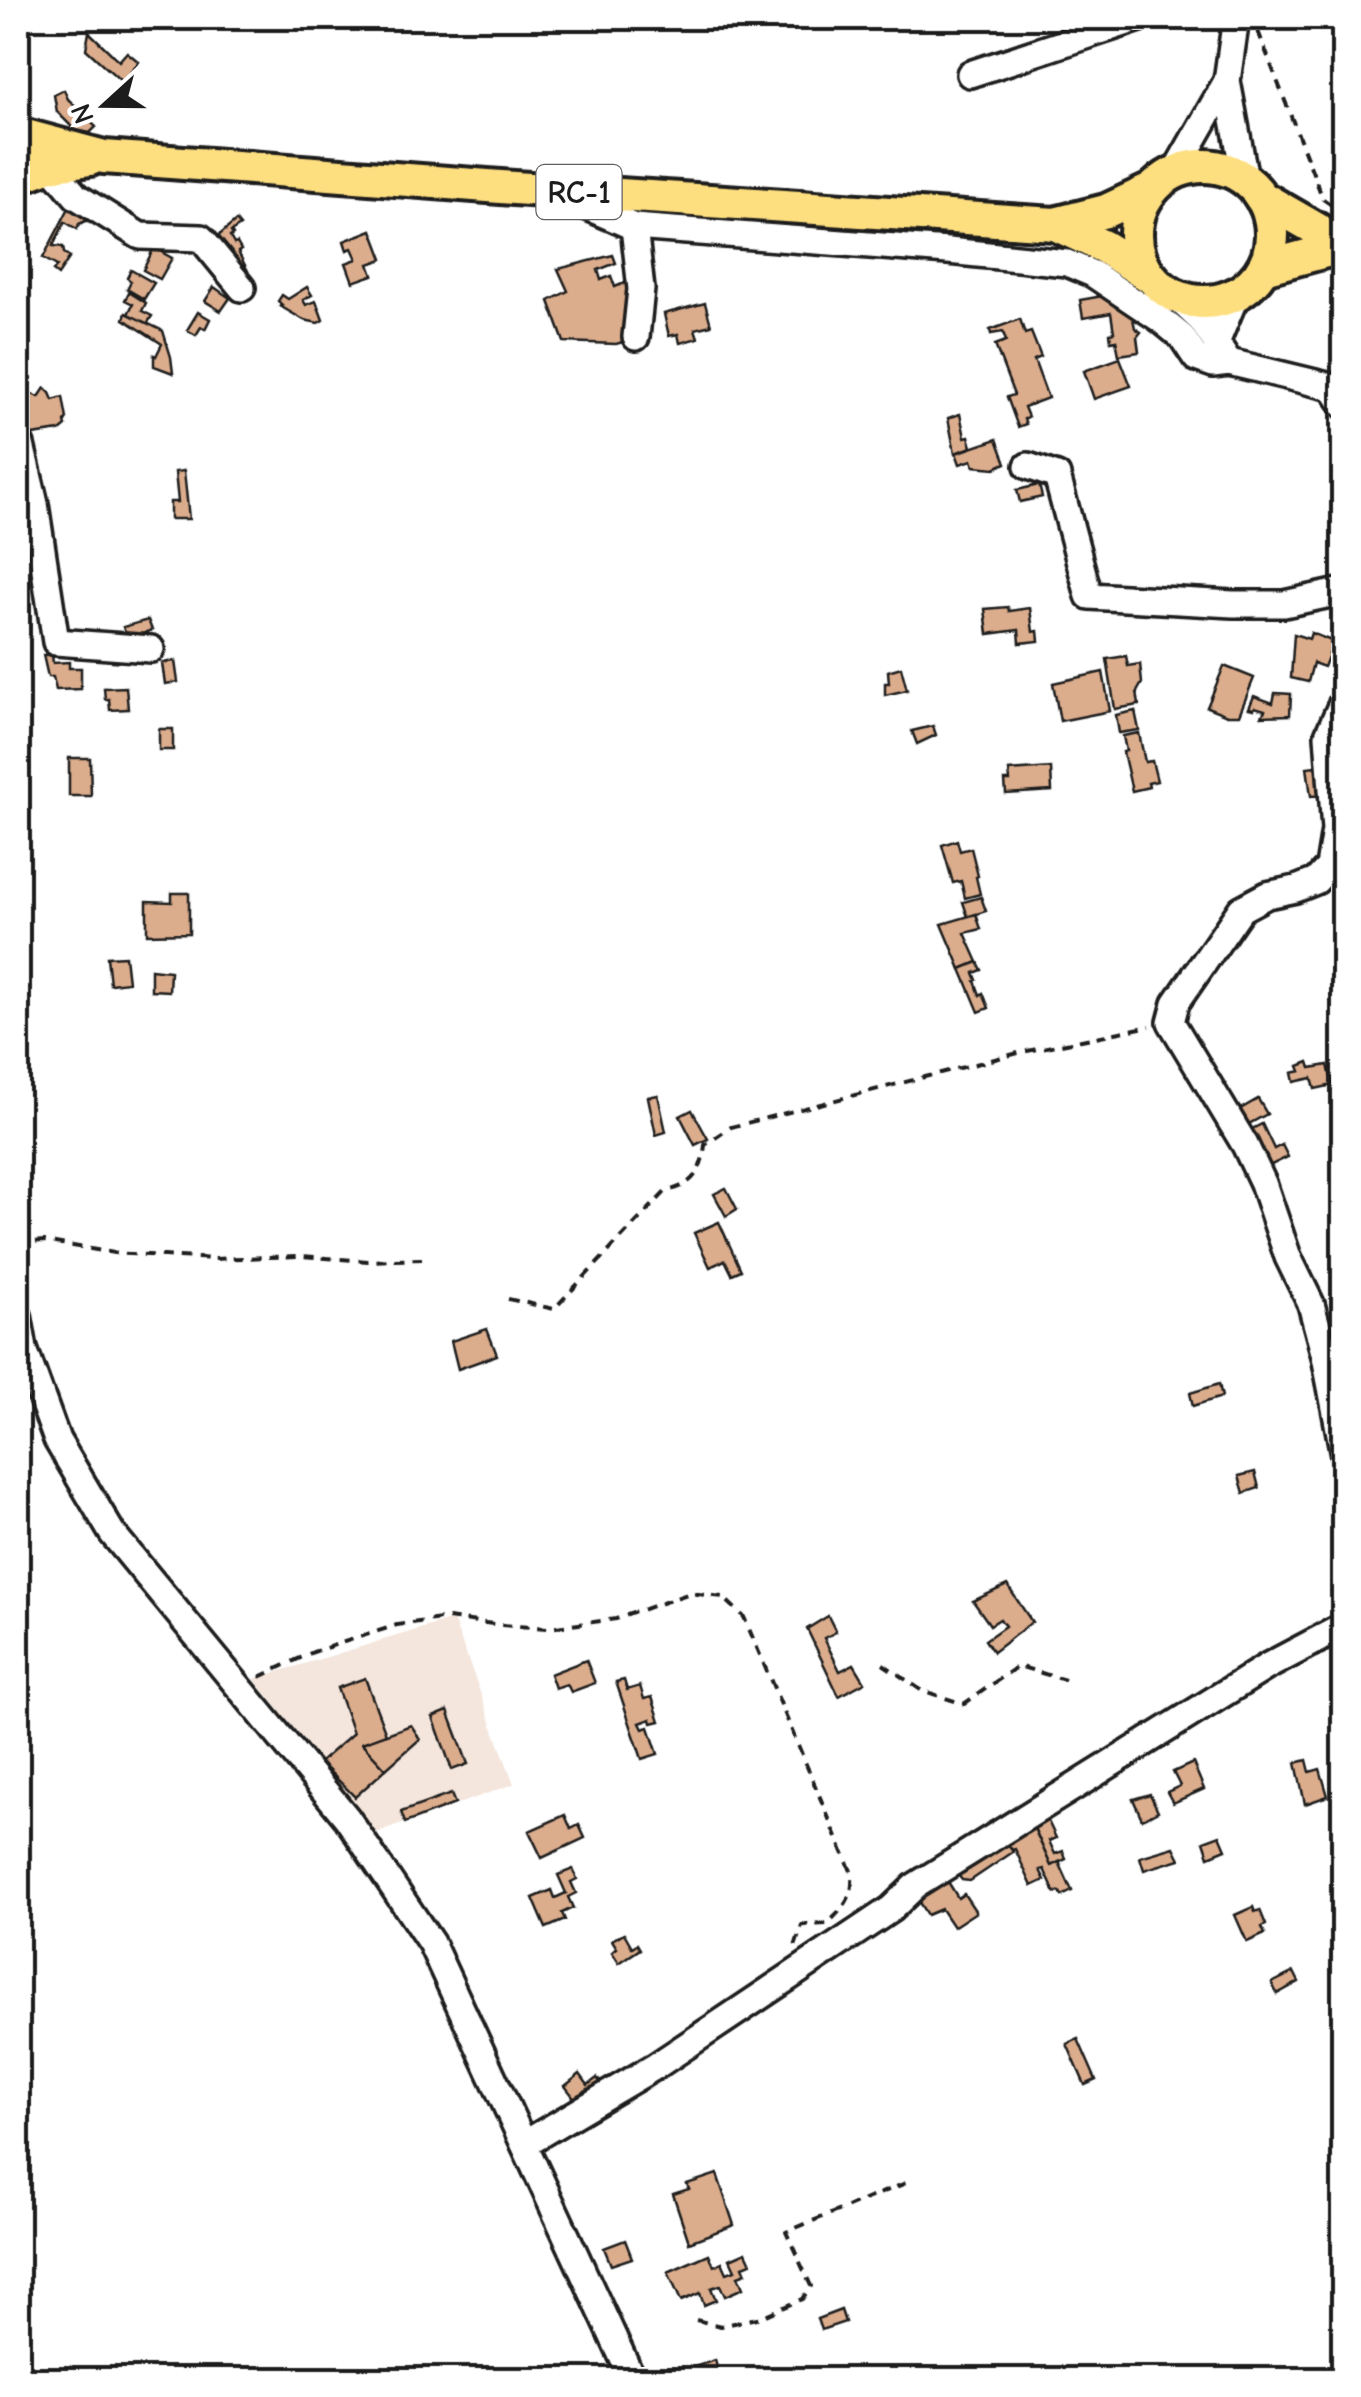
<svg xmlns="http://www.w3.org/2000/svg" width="1361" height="2397" font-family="'Comic Neue',sans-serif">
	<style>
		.built { fill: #f4e6dd }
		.building { fill: #dcad8d; stroke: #1c1c1c; stroke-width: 2.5 }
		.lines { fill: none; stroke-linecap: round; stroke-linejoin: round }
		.minor-casing { stroke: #1c1c1c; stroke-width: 32 }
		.major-casing { stroke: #1c1c1c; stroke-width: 40 }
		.path { stroke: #1c1c1c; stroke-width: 4; stroke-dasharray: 10 8; stroke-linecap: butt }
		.minor { stroke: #fff; stroke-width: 25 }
		.major { stroke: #fedf80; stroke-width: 32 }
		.labels { text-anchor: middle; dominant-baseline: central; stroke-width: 9; stroke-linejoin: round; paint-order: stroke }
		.shield { fill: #fff; stroke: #606060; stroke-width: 2.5 }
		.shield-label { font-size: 32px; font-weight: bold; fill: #1c1c1c }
	</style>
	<rect width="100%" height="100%" fill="#fff"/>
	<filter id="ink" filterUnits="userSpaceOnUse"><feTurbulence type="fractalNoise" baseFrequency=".01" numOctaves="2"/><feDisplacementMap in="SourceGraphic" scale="20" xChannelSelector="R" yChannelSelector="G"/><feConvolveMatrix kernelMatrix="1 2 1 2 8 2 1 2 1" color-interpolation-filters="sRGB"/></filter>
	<g filter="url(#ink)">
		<!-- built -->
		<polygon class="built" points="453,1619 514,1784 377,1833 254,1679"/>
		<!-- building -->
		<g class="building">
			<polygon points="89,32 119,61 127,52 139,62 122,82 86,49"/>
			<polygon points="64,90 68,99 96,127 90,133 71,129 72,127 57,112 54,95"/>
			<polygon points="71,204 93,216 90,223 86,221 79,224 77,229 65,222 53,246 63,247 64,253 70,257 58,275 53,271 57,266 43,258"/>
			<polygon points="236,221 240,226 231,232 233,235 230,237 234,244 237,243 241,250 238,252 248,271 237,276 217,237"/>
			<polygon points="372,230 383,259 369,264 373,275 353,282 346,263 357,259 352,248 347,250 344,241"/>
			<polygon points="154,248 172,258 160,279 143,270"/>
			<polygon points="613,255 616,263 598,270 601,280 611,276 615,287 634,279 630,340 616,344 564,342 549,301 568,291 558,269"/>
			<polygon points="131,270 154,283 144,299 127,289 131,281 127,278"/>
			<polygon points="214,287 230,298 221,311 205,301"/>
			<polygon points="307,287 312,295 303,300 306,305 316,301 323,320 318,323 304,320 290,312 280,306 282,305 278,301 282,295 288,299"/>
			<polygon points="129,292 146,303 142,311 152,316 147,324 128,314 133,304 125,300"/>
			<polygon points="1114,294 1116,307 1127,305 1129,314 1132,314 1135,328 1141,332 1137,337 1139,352 1119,355 1116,340 1111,341 1110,333 1114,332 1111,313 1083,318 1080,300"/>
			<polygon points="705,303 711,325 695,329 698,338 680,343 678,334 669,336 664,314"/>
			<polygon points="198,312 210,319 205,329 201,327 196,335 187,330"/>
			<polygon points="126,313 163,331 171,357 173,373 154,366 154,355 156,356 162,344 124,319"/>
			<polygon points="1020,319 1025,334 1031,332 1041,357 1034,360 1048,398 1024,407 1028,417 1024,419 1026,424 1018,427 1007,397 1014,395 995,345 1006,341 1003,332 991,334 990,330"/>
			<polygon points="1120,358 1131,386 1094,399 1084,371"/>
			<polygon points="18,382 20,388 24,388 34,395 39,397 45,388 50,393 53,400 63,397 67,419 65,422 66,426 60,431 25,436 23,429 18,429"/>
			<polygon points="960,414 965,437 969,436 972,447 955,453 948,418"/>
			<polygon points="997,439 1006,463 995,468 974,466 972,460 960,464 956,453"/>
			<polygon points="184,471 189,519 170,519 170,502 178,502 175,472"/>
			<polygon points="1039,485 1042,497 1020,502 1017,490"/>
			<polygon points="1008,607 1009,611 1030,608 1033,632 1038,631 1039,641 1020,643 1019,630 988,634 985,609"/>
			<polygon points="148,620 152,630 140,635 141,639 129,643 123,627"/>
			<polygon points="1311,633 1334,642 1324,667 1313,663 1308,682 1291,678 1294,634 1309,639"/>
			<polygon points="43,655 52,655 53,663 69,662 69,668 81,668 81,689 56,690 53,677 48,677"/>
			<polygon points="1126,656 1128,666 1140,664 1142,683 1137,692 1139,705 1115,709 1107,659"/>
			<polygon points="175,661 178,682 165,684 162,663"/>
			<polygon points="1224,666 1254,678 1239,715 1227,715 1207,707"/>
			<polygon points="901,667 907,690 885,695 885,683 889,683 888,671"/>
			<polygon points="1103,672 1110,711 1060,721 1053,683"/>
			<polygon points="126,687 128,709 110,710 109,699 105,699 104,688"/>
			<polygon points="1275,693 1291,694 1290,715 1262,716 1265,710 1255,707 1254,709 1249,708 1254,696 1273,703"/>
			<polygon points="1135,711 1139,730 1119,733 1116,715"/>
			<polygon points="933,726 936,735 917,744 912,731"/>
			<rect x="159" y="729" width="14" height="21"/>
			<polygon points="1139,733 1145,762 1152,761 1157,781 1148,783 1149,787 1132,791 1123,752 1126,751 1123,736"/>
			<polygon points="69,758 90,758 91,796 69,796"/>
			<polygon points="1324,765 1330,795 1311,796 1307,767"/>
			<polygon points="1051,768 1052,791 1006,794 1005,781 1010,781 1009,771"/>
			<polygon points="957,840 960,851 971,848 978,876 976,877 980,894 965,898 961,881 953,883 942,845"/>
			<polygon points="172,893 189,893 189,933 147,934 147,901 172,902"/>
			<polygon points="981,897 986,911 968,917 963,902"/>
			<polygon points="976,914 981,929 965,933 978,962 961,969 942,924"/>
			<polygon points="125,956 128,982 110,984 107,957"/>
			<polygon points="978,962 982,970 974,973 977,980 975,981 980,995 983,993 989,1008 979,1012 961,969"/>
			<polygon points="151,969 170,971 169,991 151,990"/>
			<polygon points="1309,1062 1311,1068 1328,1065 1333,1085 1315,1089 1312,1078 1294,1082 1292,1073 1301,1071 1299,1066"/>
			<polygon points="658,1095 666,1132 656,1135 648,1097"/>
			<polygon points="1258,1099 1267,1114 1245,1126 1237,1111"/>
			<polygon points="692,1110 708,1139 695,1145 680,1116"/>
			<polygon points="1262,1124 1274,1149 1282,1145 1288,1157 1265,1168 1248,1131"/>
			<polygon points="726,1188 737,1209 726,1216 714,1194"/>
			<polygon points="719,1222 741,1270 732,1274 725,1260 710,1267 694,1233"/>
			<polygon points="487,1329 497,1355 458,1369 451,1341"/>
			<polygon points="1219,1384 1222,1397 1193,1406 1190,1393"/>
			<polygon points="1255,1472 1259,1488 1244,1493 1239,1476"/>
			<polygon points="1007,1585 1032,1622 993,1652 985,1640 1005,1626 1000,1619 990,1625 973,1601"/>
			<polygon points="828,1616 836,1632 824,1638 840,1671 854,1664 865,1682 839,1696 807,1629"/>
			<polygon points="586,1660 595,1683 571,1692 567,1684 555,1688 550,1674"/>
			<polygon points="365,1678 386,1734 362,1743 386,1769 355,1797 320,1762 353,1733 337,1688"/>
			<polygon points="624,1680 627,1690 640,1686 644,1699 652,1697 660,1721 652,1723 651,1719 640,1723 643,1729 649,1727 658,1754 642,1759 616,1682"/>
			<polygon points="448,1711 468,1764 452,1770 433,1717"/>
			<polygon points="411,1725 420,1739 386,1769 362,1743"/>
			<polygon points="1307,1760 1310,1772 1320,1769 1328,1796 1305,1804 1296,1763"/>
			<polygon points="1193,1763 1204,1789 1173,1803 1167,1792 1180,1786 1173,1772"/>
			<polygon points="451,1794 455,1804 405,1823 401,1812"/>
			<polygon points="1150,1794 1158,1811 1142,1819 1133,1799"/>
			<polygon points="565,1815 571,1829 579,1825 585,1838 542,1858 529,1831"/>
			<polygon points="1047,1819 1056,1838 1049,1841 1055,1854 1063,1851 1066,1859 1051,1866 1033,1826"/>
			<polygon points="1033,1826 1051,1866 1059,1862 1072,1891 1062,1896 1060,1892 1055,1893 1044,1869 1040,1870 1045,1880 1032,1886 1015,1849 1012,1850 1004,1839"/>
			<polygon points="1220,1835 1226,1849 1209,1856 1204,1841"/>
			<polygon points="1004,1839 1013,1852 970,1881 962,1880 955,1871"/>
			<polygon points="1174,1847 1180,1859 1144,1870 1140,1857"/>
			<polygon points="573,1869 577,1879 571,1882 576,1893 568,1897 573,1908 562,1913 565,1920 546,1928 533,1898 552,1890 555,1898 566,1893 558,1875"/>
			<polygon points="947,1880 958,1898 964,1894 976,1912 953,1927 941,1909 927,1915 915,1896"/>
			<polygon points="1253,1907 1255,1912 1260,1910 1266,1925 1262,1927 1265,1934 1247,1942 1235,1915"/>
			<polygon points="624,1933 632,1947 637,1944 640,1949 619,1963 612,1952 617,1948 612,1940"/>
			<polygon points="1294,1972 1299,1982 1277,1994 1272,1983"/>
			<polygon points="1078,2039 1096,2080 1085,2085 1067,2044"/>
			<polygon points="580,2074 588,2085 597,2078 604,2087 580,2105 565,2086"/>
			<polygon points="717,2174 734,2225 689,2242 673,2194 689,2189 687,2184"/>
			<polygon points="625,2240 632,2258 611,2265 604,2248"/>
			<polygon points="746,2252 751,2263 743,2266 746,2273 738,2276 743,2288 725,2296 720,2285 711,2288 716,2300 704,2305 700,2293 681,2301 668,2272 709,2254 714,2266 722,2262 727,2273 735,2270 730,2259"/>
			<polygon points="841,2310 845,2322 821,2330 817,2319"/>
			<polygon points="715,2360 718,2371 692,2380 688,2369"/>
		</g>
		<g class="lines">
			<!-- minor casing -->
			<g class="minor-casing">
				<g id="minor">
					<polyline points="1236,18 1227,81 1245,179"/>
					<polyline points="970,74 1140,18"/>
					<polyline points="50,165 76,196 140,236 201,238 242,288"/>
					<polyline points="1175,172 1227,81"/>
					<polyline points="567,198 634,227 948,251 1067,263 1093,274 1160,319 1182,337 1196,358 1213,364 1229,362"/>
					<polyline points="634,227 641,289 636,337"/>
					<polyline points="1176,297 1201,320 1229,362 1332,387 1344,405"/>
					<polyline points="1216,343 1236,295"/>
					<polyline points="18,443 21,445 35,504 56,642 151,649"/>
					<polyline points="1028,466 1057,476 1089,596 1233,604 1284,604 1344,591"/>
					<polyline points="1344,699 1328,735 1335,830 1329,867 1316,881 1296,889 1267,895 1241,909 1176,1003 1171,1022 1245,1145 1263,1183 1288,1257 1311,1304 1325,1356 1344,1455"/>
					<polyline points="18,1315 24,1349 57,1440 112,1533 347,1818 431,1943 633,2380"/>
					<polyline points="524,2144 656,2066 891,1909 915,1886 1268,1666 1344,1626"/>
				</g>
			</g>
			<!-- major casing -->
			<g class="major-casing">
				<g id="major">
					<polyline points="18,134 104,157 514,188 1055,224 1106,211 1153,189"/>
					<circle cx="1204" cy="234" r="68"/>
					<polyline points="18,177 50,165 90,159"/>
					<polyline points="1261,197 1344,245"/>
					<polyline points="1055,224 1104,247 1151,277"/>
					<polyline points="1263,268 1344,246"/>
				</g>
			</g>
			<!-- path -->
			<g class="path">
				<polyline points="1258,31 1323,199 1340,211"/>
				<polyline points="18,1243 44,1241 114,1253 213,1259 300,1256 368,1261 422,1259"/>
				<path d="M508,1299L554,1309L666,1191C693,1186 702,1171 705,1145L731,1127L1022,1052L1150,1026"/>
				<polyline points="883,1664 921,1690 964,1704 1018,1666 1065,1680"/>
				<path d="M260,1677L313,1652L397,1625L448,1618L500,1625L549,1628L616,1619L690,1593L723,1597L744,1617L851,1871C856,1895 844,1908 827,1924L802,1925L795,1947"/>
				<polyline points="696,2320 721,2326 761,2317 802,2299 811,2286 786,2232 913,2180"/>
			</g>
			<!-- minor -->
			<use href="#minor" class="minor"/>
			<!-- major -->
			<use href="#major" class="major"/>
		</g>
	</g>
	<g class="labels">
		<!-- shield labels -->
		<rect class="shield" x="536.5" y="165" width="85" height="54" rx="8"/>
		<g class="shield-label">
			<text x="579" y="192">RC-1</text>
		</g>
	</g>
	<!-- margin -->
	<rect width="1361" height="2397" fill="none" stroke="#fff" stroke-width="60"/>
	<rect x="30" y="30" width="1301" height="2337" fill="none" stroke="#1c1c1c" stroke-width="4" filter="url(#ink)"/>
	<!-- north arrow -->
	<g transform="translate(105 105) rotate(249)" stroke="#ffffff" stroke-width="8" paint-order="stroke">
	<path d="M0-8L18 38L0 25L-18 38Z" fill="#1c1c1c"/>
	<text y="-15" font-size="28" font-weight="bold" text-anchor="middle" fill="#1c1c1c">N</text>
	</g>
</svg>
